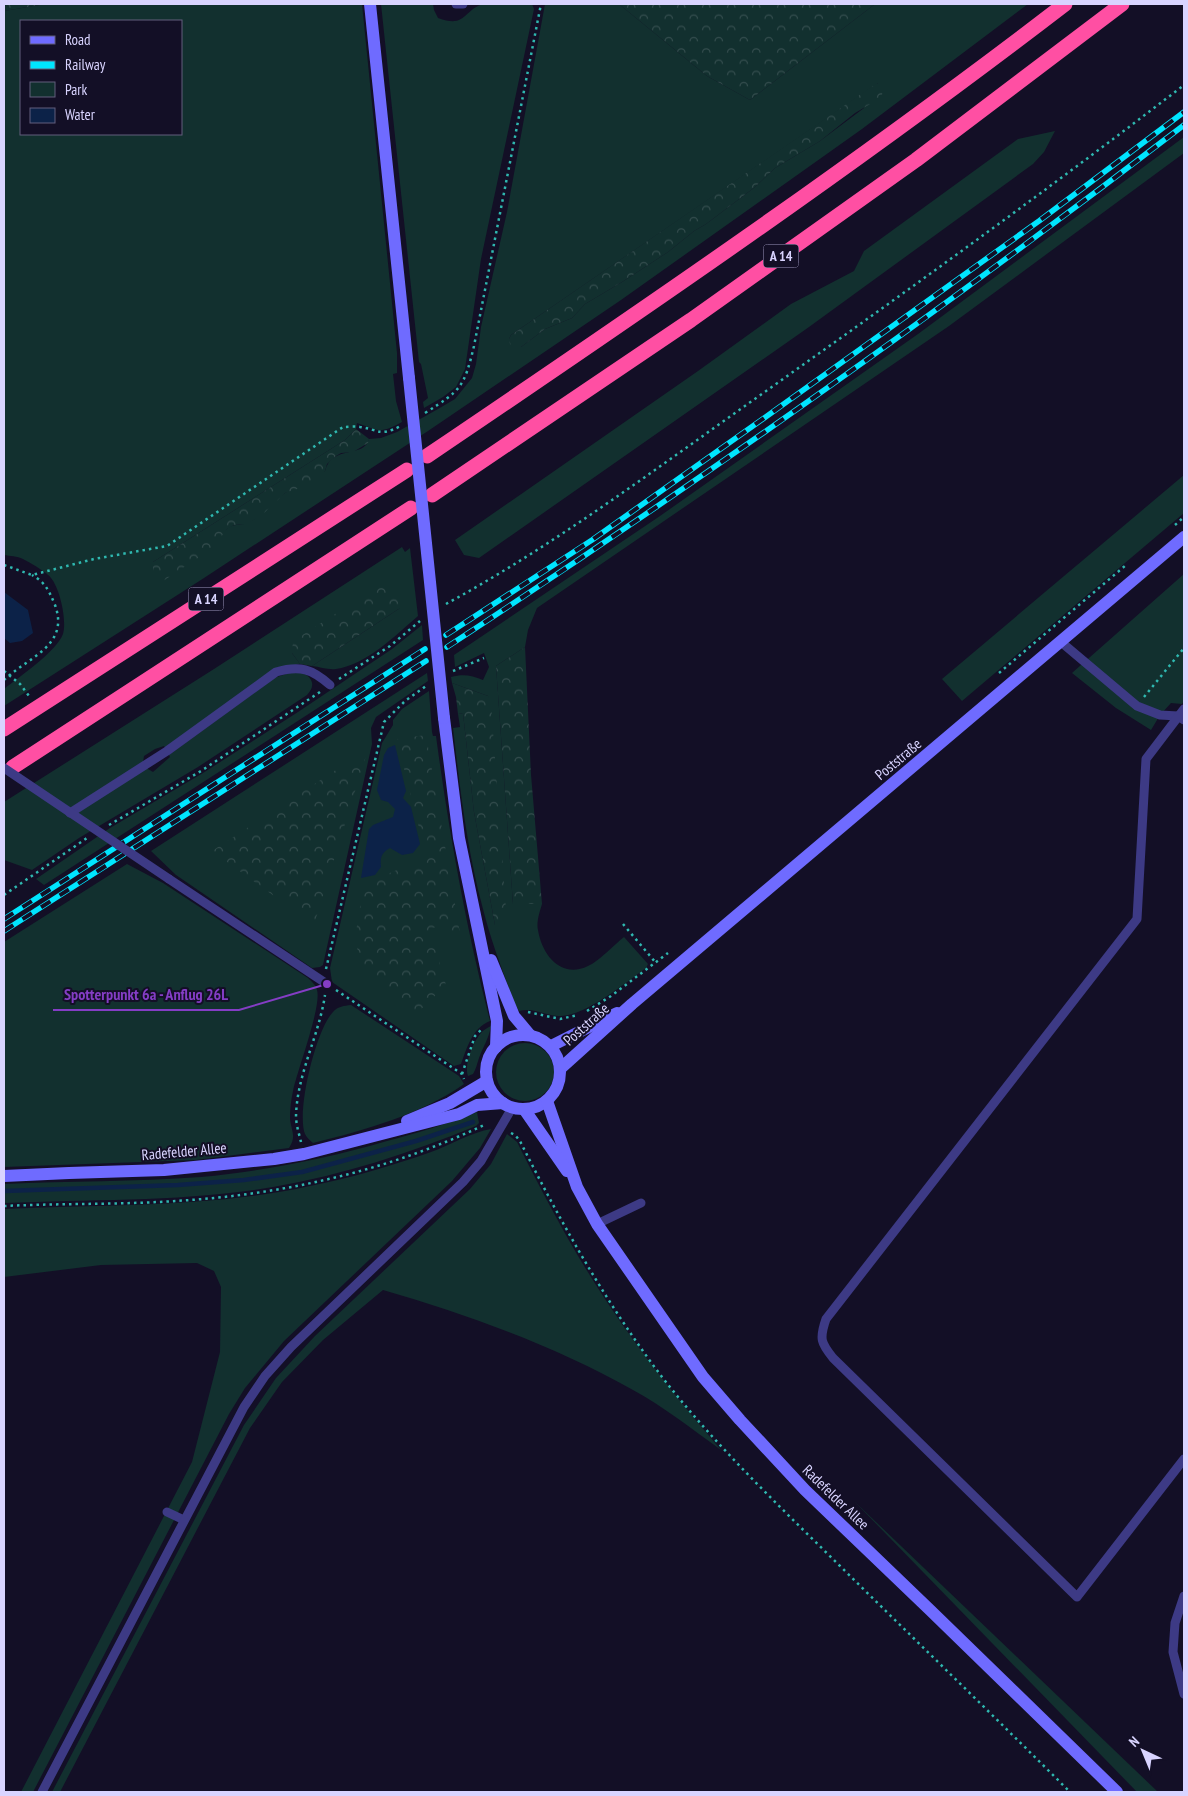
<svg xmlns="http://www.w3.org/2000/svg" width="1188" height="1796" font-family="'PT Sans Narrow',sans-serif">
	<style>
		.green { fill: #12302f; fill-rule: evenodd }
		.forest { fill: url(#forest-crowns) }
		.water { fill: #0c2248 }
		.lines { fill: none; stroke-linecap: round; stroke-linejoin: round }
		.stream { stroke: #0c2248; stroke-width: 4.5 }
		.path { stroke: #2fb8b0; stroke-width: 2.5; stroke-dasharray: 2.5 4; stroke-linecap: butt }
		.lane { stroke: #3d3a85; stroke-width: 9 }
		.secondary { stroke: #6f6bff; stroke-width: 12 }
		.highway { stroke: #ff4fa3; stroke-width: 15 }
		.rail-casing { stroke: #00e5ff; stroke-width: 5.5 }
		.rail { stroke: #130f26; stroke-width: 4; stroke-dasharray: 11; stroke-linecap: butt }
		.lane-bridge { stroke: #3d3a85; stroke-width: 9 }
		.secondary-bridge { stroke: #6f6bff; stroke-width: 12 }
		.labels { text-anchor: middle; dominant-baseline: central; stroke-width: 4; stroke-linejoin: round; paint-order: stroke }
		.shield { fill: #130f26; stroke: #9e99be; stroke-width: 1 }
		.shield-label { font-size: 14px; font-weight: bold; fill: #d9d4ff }
		.street-label { font-size: 15px; fill: #d9d4ff; stroke: #130f26 }
		.leader { fill: none; stroke: #843dc5; stroke-width: 2 }
		.callout-dot { fill: #843dc5; stroke: #130f26; stroke-width: 2 }
		.callout-label { font-size: 16px; text-anchor: middle; font-weight: bold; fill: #843dc5; stroke: #130f26; stroke-width: 4; stroke-linejoin: round; paint-order: stroke }
	</style>
	<defs>
		<pattern id="forest-crowns" width="20" height="18" patternUnits="userSpaceOnUse" patternTransform="scale(1.25)"><rect width="20" height="18" fill="#12302f"/><path d="M2 6a3 3 0 1 1 6 0M12 15a3 3 0 1 1 6 0" fill="none" stroke="#344d4e"/></pattern>
	</defs>
	<rect width="100%" height="100%" fill="#130f26"/>
	<!-- green -->
	<g class="green">
		<path d="M45,4H362L397,353V373L393,374L396,401L402,422C380,434 379,431 357,423L356,429L345,440L153,562V569C172,565 192,563 207,551C215,545 220,534 228,528C234,523 243,526 249,522C265,514 272,501 285,493C298,486 312,479 325,471C332,444 364,459 369,439L381,438L397,432L438,409L455,399L472,378L476,364L481,327L507,212L545,4H619L707,76L750,100L875,4H1028L862,129L621,300L428,431L204,578L4,706V689C19,677 56,652 63,634C67,620 60,589 51,578C48,573 29,562 23,559C17,556 10,556 4,555V11ZM21,21H181V134H21ZM878,83L864,108L820,141L775,168L755,187L706,224L694,231L668,252L622,282L585,304L572,318L545,329L521,347L509,339L511,335Z"/>
		<path d="M381,4H433L434,10L438,18C467,29 463,9 484,4C499,1 517,4 532,4L534,9L481,259L465,369L456,387L443,397L424,408L423,402L428,398L421,364L419,362Z"/>
		<polygon points="1055,131 1044,152 1033,164 809,327 479,558 464,555 455,540 698,371 791,304 854,271 864,251 1018,139"/>
		<path d="M1184,137V153L949,326L537,608L528,630L525,647L496,666L513,904H542C540,911 536,922 538,930C542,955 561,979 588,966C598,962 615,944 624,937L648,964L646,968C625,983 587,1015 561,1016C546,1017 536,1007 519,1011L515,1004C503,972 491,941 483,909C467,850 460,789 453,728L460,727L458,714L463,713L474,812L495,925L488,696L452,683L451,677C463,674 471,675 483,680L489,667L484,653L455,667L454,655L660,516L918,334Z"/>
		<polygon points="1184,475 1184,513 962,701 942,679"/>
		<path d="M402,547L405,552L410,548L418,616C396,635 366,665 336,669C328,670 320,667 312,666L400,608L292,653L300,664L278,668L165,748L164,746L155,749L144,756L143,762L148,769L153,772L170,757L169,755L273,679C283,674 304,667 311,680C314,686 311,690 307,695L198,767L79,838L32,870L4,860V802L214,669Z"/>
		<polygon points="1184,574 1184,701 1182,704 1171,703 1160,715 1151,730 1116,708 1072,673"/>
		<polygon points="422,625 423,640 44,885 36,879 110,828 203,773 298,712 392,649"/>
		<polygon points="427,673 428,681 376,717 371,728 372,744 323,965 320,967 312,968 176,875 151,851"/>
		<path d="M429,691L432,732L433,736H436C449,833 466,927 490,1021C472,1028 467,1048 461,1064L454,1066L332,982L330,968L382,743L393,725V720L402,709Z"/>
		<path d="M127,864L163,883L308,978C312,982 316,985 317,990C322,1006 297,1071 293,1091C291,1100 290,1109 290,1118C291,1131 297,1136 289,1148L196,1160L4,1167V942Z"/>
		<path d="M351,1005L459,1076L464,1084C420,1115 365,1130 313,1143C310,1140 307,1138 305,1134C296,1112 316,1029 333,1012C338,1006 344,1006 351,1005Z"/>
		<path d="M491,1026C489,1038 483,1047 479,1058C477,1064 476,1069 473,1074L468,1076C464,1064 473,1042 481,1033C483,1030 487,1028 491,1026Z"/>
		<circle cx="525" cy="1072" r="29"/>
		<path d="M477,1112L479,1123L476,1126C410,1153 343,1175 273,1187C185,1202 93,1199 4,1203V1184C69,1181 135,1182 201,1177C264,1171 326,1159 387,1141C417,1133 448,1124 477,1112Z"/>
		<path d="M491,1129L480,1148L452,1181L284,1341L245,1388L229,1414L33,1792H21L192,1462L220,1352L221,1287L214,1271L197,1263L101,1265L4,1277V1209C106,1204 209,1208 310,1186C351,1178 391,1166 431,1152C450,1145 472,1132 491,1129Z"/>
		<path d="M507,1134L517,1142C545,1198 574,1253 609,1305C643,1356 681,1403 721,1450C692,1429 664,1407 633,1390C555,1346 469,1315 383,1290L323,1340L282,1382L250,1428L60,1792H52L244,1425L276,1378L315,1336L470,1189L491,1164Z"/>
		<polygon points="854,1501 1158,1792 1137,1792"/>
	</g>
	<!-- forest -->
	<g class="forest">
		<polygon points="4,4 45,4 4,11"/>
		<polygon points="619,4 875,4 750,100 707,76"/>
		<polygon points="877,83 883,88 882,95 877,100 855,113 820,141 775,168 755,187 706,224 694,231 668,252 622,282 585,304 572,318 545,329 521,347 514,348 510,344 509,339 511,335"/>
		<polygon points="356,429 369,439 368,443 353,452 341,453 336,456 327,464 325,471 318,478 306,486 285,493 263,514 247,524 234,525 227,529 217,542 207,552 163,581 156,581 153,578 153,562 345,440"/>
		<polygon points="385,582 401,586 400,608 312,666 300,664 292,653 293,641"/>
		<polygon points="525,647 531,775 542,904 513,904 496,666"/>
		<polygon points="452,683 488,696 491,703 507,923 495,925 474,812 463,713 458,714 456,697"/>
		<path d="M426,735L462,945L454,947L445,924L430,929L446,985L414,1016C391,995 355,971 356,936C357,918 362,899 365,881L381,877L426,857C417,817 406,779 397,739Z"/>
		<polygon points="368,749 314,925 212,851"/>
	</g>
	<!-- water -->
	<g class="water">
		<polygon points="4,592 28,610 33,633 22,641 10,643 4,638"/>
		<path d="M395,745L406,791L403,798L411,807L420,844L413,853L402,855L390,848C381,853 380,858 381,867L375,875L361,878L369,829L373,825L393,817L395,809L388,802L381,800L377,790L384,755L388,748Z"/>
	</g>
	<g class="lines">
		<!-- stream -->
		<polyline class="stream" points="4,1191 178,1185 244,1180 302,1172 416,1141 473,1122"/>
		<!-- path -->
		<g class="path">
			<path d="M425,413C461,390 464,388 474,346L541,4"/>
			<polyline points="1175,525 1184,517"/>
			<path d="M4,565L32,575L94,559L167,546L343,427C348,427 355,426 360,427C381,430 378,437 401,426"/>
			<path d="M446,604C556,544 657,468 759,396C903,294 1045,192 1184,85"/>
			<polyline points="4,671 20,684 29,696"/>
			<polyline points="453,671 484,658"/>
			<polyline points="999,673 1126,565"/>
			<polyline points="339,679 390,646 420,621"/>
			<path d="M4,680C28,657 70,646 55,605C49,591 46,583 32,575"/>
			<polyline points="1144,697 1184,648"/>
			<polyline points="109,825 201,771 320,692"/>
			<polyline points="4,895 87,838"/>
			<polyline points="623,924 656,963"/>
			<polyline points="326,969 384,722 405,701 426,686"/>
			<polyline points="336,990 462,1074 464,1079"/>
			<polyline points="587,1011 611,996 668,953"/>
			<polyline points="528,1012 560,1019 578,1015"/>
			<polyline points="462,1074 475,1036 483,1028"/>
			<path d="M511,1133L515,1135L520,1141C561,1223 606,1303 662,1377C715,1445 778,1505 839,1565C916,1641 994,1716 1070,1792"/>
			<path d="M301,1142C299,1134 296,1124 296,1116C297,1074 319,1036 325,995"/>
			<path d="M4,1206C66,1203 128,1205 190,1200C291,1193 395,1168 486,1124"/>
		</g>
		<!-- lane -->
		<g class="lane">
			<polyline points="456,4 463,4"/>
			<polyline points="1061,642 1137,706 1160,715 1178,716 1184,720"/>
			<path d="M1184,709L1146,759L1137,919L826,1319C819,1339 821,1343 833,1358L1077,1597L1184,1459"/>
			<path d="M70,813L167,751L276,672C300,665 312,669 330,685"/>
			<polyline points="169,879 327,984"/>
			<polyline points="597,1224 641,1203"/>
			<polyline points="167,1512 184,1520"/>
			<polyline points="1184,1596 1175,1623 1173,1652 1184,1694"/>
			<polyline points="42,1792 244,1407 265,1376 291,1347 463,1182 481,1161 512,1108"/>
		</g>
		<!-- secondary -->
		<g class="secondary">
			<polyline points="370,4 409,378"/>
			<polyline points="444,718 459,838 497,1021 496,1047"/>
			<polyline points="491,960 514,1016 530,1035"/>
			<circle cx="523" cy="1072" r="37"/>
			<polyline points="551,1046 617,1013"/>
			<polyline points="561,1068 632,1004 1184,537"/>
			<polyline points="547,1101 577,1187 597,1224 703,1377 740,1420 805,1490 930,1610 1117,1792"/>
			<polyline points="524,1109 567,1171"/>
			<polyline points="407,1121 450,1103 487,1081"/>
			<polyline points="4,1176 69,1173 164,1170 274,1159 304,1154 459,1114 477,1105 503,1103"/>
		</g>
		<!-- highway -->
		<g class="highway">
			<path d="M427,456C643,310 858,163 1065,4"/>
			<polyline points="432,495 691,320 916,160 1122,4"/>
			<polyline points="4,729 407,470"/>
			<polyline points="13,767 411,508"/>
		</g>
		<!-- rail casing -->
		<g class="rail-casing">
			<g id="rail">
				<polyline points="446,635 592,540 774,411 1039,221 1184,112"/>
				<path d="M447,647C699,482 945,308 1184,125"/>
				<polyline points="4,919 425,649"/>
				<polyline points="4,931 426,661"/>
			</g>
		</g>
		<!-- rail -->
		<use href="#rail" class="rail"/>
		<!-- lane-bridge -->
		<polyline class="lane-bridge" points="4,768 169,879"/>
		<!-- secondary-bridge -->
		<polyline class="secondary-bridge" points="409,378 444,718"/>
	</g>
	<g class="labels">
		<!-- shield labels -->
		<g class="shield">
			<rect x="763.5" y="244.5" width="35" height="23" rx="4"/>
			<rect x="188.5" y="587.5" width="35" height="23" rx="4"/>
		</g>
		<g class="shield-label">
			<text x="781" y="256">A 14</text>
			<text x="206" y="599">A 14</text>
		</g>
		<!-- street labels -->
		<g class="street-label">
			<text transform="translate(898 759) rotate(-40)">Poststraße</text>
			<text transform="translate(586 1024) rotate(-42)">Poststraße</text>
			<text transform="translate(184 1151) rotate(-5)">Radefelder Allee</text>
			<text transform="translate(836 1497) rotate(44)">Radefelder Allee</text>
		</g>
	</g>
	<!-- callouts -->
	<path class="leader" d="M327 984L239 1010H53"/>
	<circle class="callout-dot" cx="327" cy="984" r="5"/>
	<g class="callout-label">
		<text x="146" y="1000">Spotterpunkt 6a - Anflug 26L</text>
	</g>
	<!-- border -->
	<rect width="1188" height="1796" fill="none" stroke="#d9d4ff" stroke-width="10"/>
	<!-- legend -->
	<rect x="20" y="20" width="162" height="115" fill="#130f26" stroke="#625e7d"/>
	<rect x="30" y="36" width="25" height="8" fill="#6f6bff" stroke="#625e7d"/>
	<text x="65" y="45" font-size="15" fill="#d9d4ff">Road</text>
	<rect x="30" y="61" width="25" height="8" fill="#00e5ff" stroke="#625e7d"/>
	<text x="65" y="70" font-size="15" fill="#d9d4ff">Railway</text>
	<rect x="30" y="82" width="25" height="15" fill="#12302f" stroke="#625e7d"/>
	<text x="65" y="95" font-size="15" fill="#d9d4ff">Park</text>
	<rect x="30" y="108" width="25" height="15" fill="#0c2248" stroke="#625e7d"/>
	<text x="65" y="120" font-size="15" fill="#d9d4ff">Water</text>
	<!-- north arrow -->
	<g transform="translate(1143 1751) rotate(316)" stroke="#130f26" stroke-width="4" paint-order="stroke">
	<path d="M0-4L9 19L0 12L-9 19Z" fill="#d9d4ff"/>
	<text y="-8" font-size="14" font-weight="bold" text-anchor="middle" fill="#d9d4ff">N</text>
	</g>
</svg>
